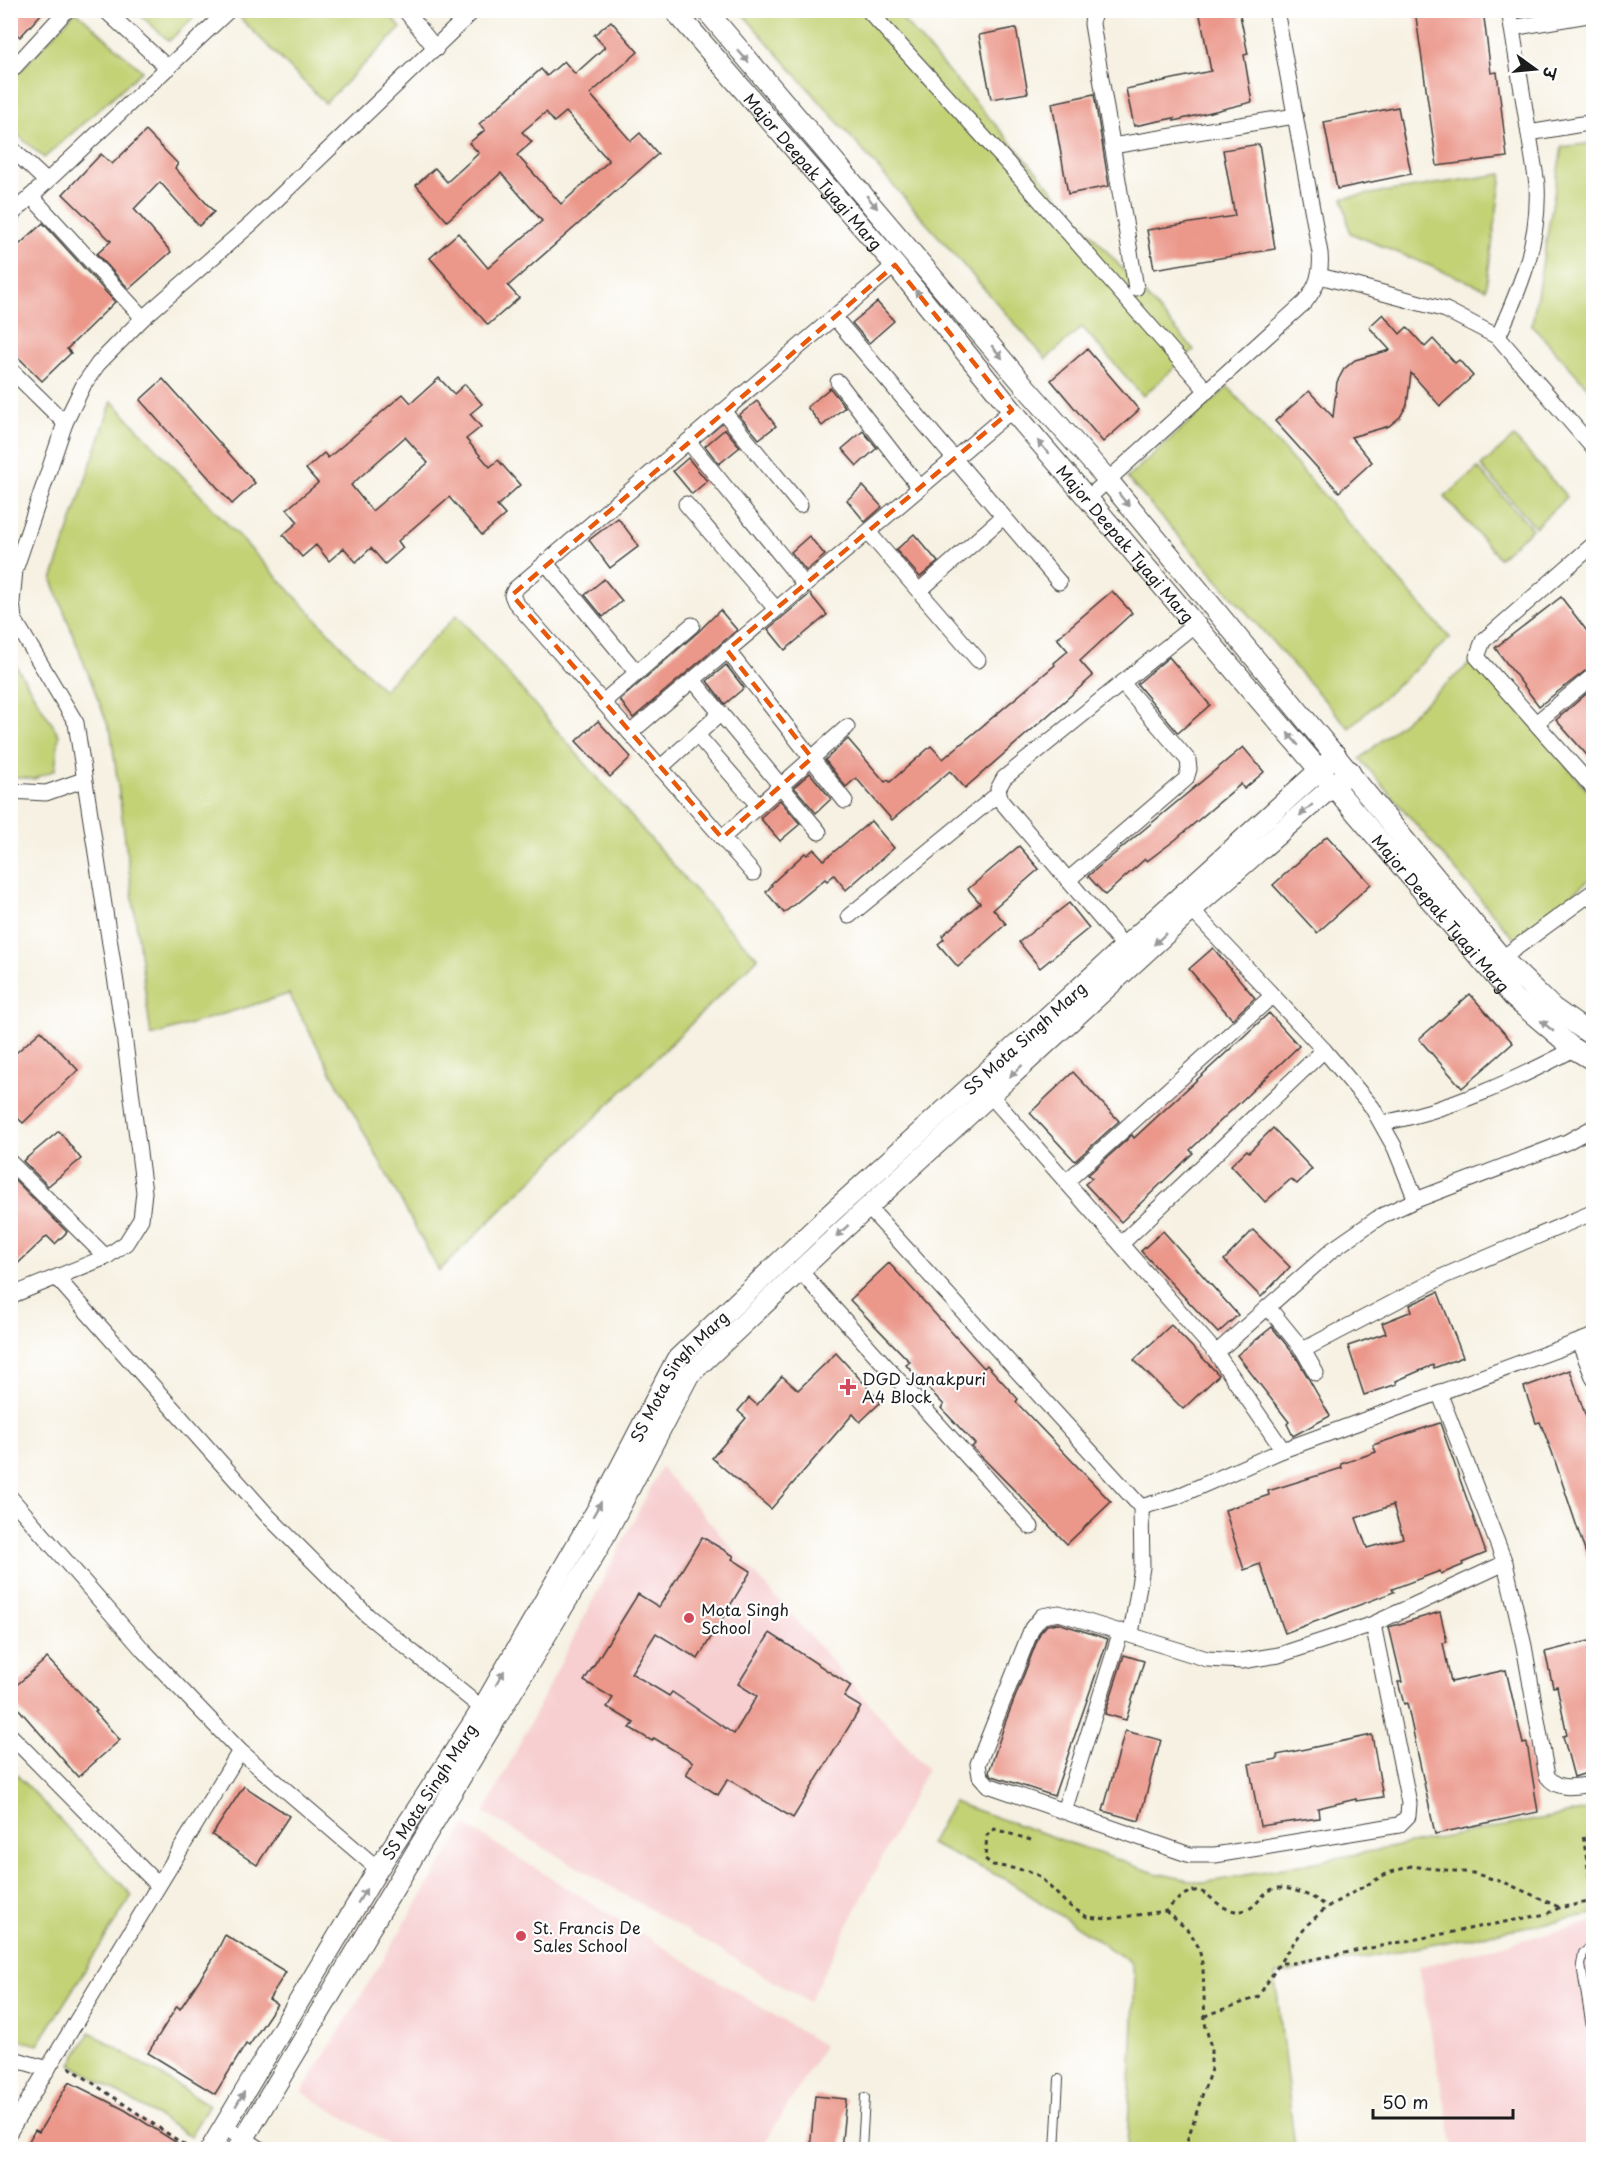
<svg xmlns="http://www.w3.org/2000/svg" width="1604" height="2160" font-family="'Playpen Sans','Playpen Sans Deva',sans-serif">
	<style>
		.built { fill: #f7cfd0 }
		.green { fill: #c2d274; stroke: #6f7748; stroke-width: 1.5 }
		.building { fill: #eb978a; fill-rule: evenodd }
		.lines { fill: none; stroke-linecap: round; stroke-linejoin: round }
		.service-casing { stroke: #3d3c3a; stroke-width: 10 }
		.minor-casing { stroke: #3d3c3a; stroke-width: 17 }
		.tertiary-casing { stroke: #3d3c3a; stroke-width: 22 }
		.path { stroke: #3d3c3a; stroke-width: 3; stroke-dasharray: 4.5 4.5; stroke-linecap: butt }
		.service { stroke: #fff; stroke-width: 8 }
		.minor { stroke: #fff; stroke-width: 15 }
		.tertiary { stroke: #fff; stroke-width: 20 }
		.oneway { fill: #999 }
		.marked { fill: none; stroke: #e8590c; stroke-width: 4.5; stroke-dasharray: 12 8; stroke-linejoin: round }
		.poi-dot { fill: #d1495b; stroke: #fff; stroke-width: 2 }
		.labels { text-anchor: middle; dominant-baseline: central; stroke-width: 4.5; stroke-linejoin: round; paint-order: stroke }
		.street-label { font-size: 16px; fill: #1c1c1c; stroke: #fff }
		.poi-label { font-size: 16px; fill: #1c1c1c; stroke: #fff; text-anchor: start }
	</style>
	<rect width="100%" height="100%" fill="#fff"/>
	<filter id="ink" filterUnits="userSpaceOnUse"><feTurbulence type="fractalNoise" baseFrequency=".0167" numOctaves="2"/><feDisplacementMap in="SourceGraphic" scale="12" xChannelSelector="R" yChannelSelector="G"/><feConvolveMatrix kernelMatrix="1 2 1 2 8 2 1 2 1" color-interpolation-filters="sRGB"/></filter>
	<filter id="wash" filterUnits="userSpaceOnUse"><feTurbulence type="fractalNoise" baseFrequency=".008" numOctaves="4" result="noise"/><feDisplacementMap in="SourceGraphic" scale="24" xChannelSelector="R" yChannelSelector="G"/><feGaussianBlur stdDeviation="1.35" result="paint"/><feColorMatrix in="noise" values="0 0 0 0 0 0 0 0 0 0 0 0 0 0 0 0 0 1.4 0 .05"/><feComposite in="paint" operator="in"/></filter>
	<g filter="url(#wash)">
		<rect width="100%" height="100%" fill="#f6f1e2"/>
		<!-- built -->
		<g class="built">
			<polygon points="661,1467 927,1769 809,2002 484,1813"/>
			<polygon points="465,1825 824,2046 761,2149 395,2149 302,2092"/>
			<polygon points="1593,1922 1593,2149 1454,2149 1418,1967"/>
		</g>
		<!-- green -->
		<g class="green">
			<polygon points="76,11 142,71 44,158 11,129 10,82"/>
			<polygon points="136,11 200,11 169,41"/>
			<polygon points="250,11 386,11 401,28 325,103 241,19"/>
			<polygon points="740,11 895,11 1194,350 1143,396 1082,327 1046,359"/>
			<polygon points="1593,143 1594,143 1593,393 1532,325 1562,147"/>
			<polygon points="1502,174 1486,289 1350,233 1343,198"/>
			<polygon points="1228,387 1450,638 1349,728 1127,478"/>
			<polygon points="112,401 383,690 457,615 725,925 758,958 439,1271 289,994 151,1036 111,733 52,580"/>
			<polygon points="1514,437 1567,497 1535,527 1481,466"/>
			<polygon points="1478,468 1532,529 1499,558 1445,497"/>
			<polygon points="11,658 59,735 55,770 34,779 11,777"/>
			<polygon points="1475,659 1593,797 1593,876 1517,942 1360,759"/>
			<polygon points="11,1769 132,1895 38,2045 11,2038"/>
			<polygon points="953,1802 1155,1873 1204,1883 1593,1809 1593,1914 1275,1975 1295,2149 1127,2149 1135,1977 1130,1962 1005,1879 930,1844"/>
			<polygon points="90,2032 209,2105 190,2136 71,2064"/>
		</g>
		<g id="blocks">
			<!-- building -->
			<g class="building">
				<polygon points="10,10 45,10 20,37 10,28"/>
				<polygon points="1199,10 1239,10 1248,54 1244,55 1252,102 1174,121 1174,118 1134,126 1126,89 1211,71"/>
				<polygon points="1415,10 1483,10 1491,73 1497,72 1507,157 1437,166"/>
				<path d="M611,21L638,52L590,94L631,141L640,133L658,154L508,286L519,298L488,325L430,258L458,233L488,268L542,221L501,173L447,221L416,185L435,168L447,182L479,153L469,143L485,130L479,124L541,69L547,76L564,61L575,74L605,47L594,35ZM546,112L554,122L566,112L609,161L561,204L517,155L532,142L522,132Z"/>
				<polygon points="1016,28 1028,93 991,99 979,35"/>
				<polygon points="1094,94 1109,186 1068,194 1052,103"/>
				<polygon points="1398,107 1411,174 1337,189 1324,122"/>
				<polygon points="146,131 178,164 175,168 214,212 199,226 160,182 134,209 171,252 129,289 97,254 111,241 63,194 101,154 112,164"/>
				<polygon points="1259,144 1275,249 1154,269 1147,230 1235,216 1223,150"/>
				<polygon points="43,223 115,302 67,349 71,353 42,381 10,349 10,253"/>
				<polygon points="877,302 894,321 869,343 852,323"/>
				<polygon points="1383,314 1400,334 1407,327 1425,347 1433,339 1455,363 1459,360 1473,376 1440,406 1411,373 1407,405 1400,417 1389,426 1351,437 1372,462 1339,492 1275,421 1309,391 1333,417 1337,382 1344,369 1355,360 1390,350 1369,327"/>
				<polygon points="1087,349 1139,410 1103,442 1051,380"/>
				<path d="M439,378L454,394L465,384L482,404L470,414L481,427L466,439L490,467L498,460L520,485L497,506L505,515L482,535L449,497L398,541L403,548L385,564L371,548L356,562L344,548L329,561L316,545L302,557L283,535L298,522L287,509L318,483L306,469L324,453L328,458L403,394L411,403ZM405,437L428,463L372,511L351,485Z"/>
				<polygon points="163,379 255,483 232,504 140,400"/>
				<polygon points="830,388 845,407 822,426 807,407"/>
				<polygon points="757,401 776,426 759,439 739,415"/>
				<polygon points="725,429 740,447 719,464 705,446"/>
				<polygon points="863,431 877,448 857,466 842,449"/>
				<polygon points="688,458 707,481 692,494 673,471"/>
				<polygon points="863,486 882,507 865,522 847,500"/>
				<polygon points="618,518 639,546 610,568 589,540"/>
				<polygon points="914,534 938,562 920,577 896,550"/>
				<polygon points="809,536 825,555 806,571 791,552"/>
				<polygon points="604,579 622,601 603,617 585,595"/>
				<polygon points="1112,591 1132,613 1080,661 1093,676 965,788 950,771 892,820 856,778 846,787 825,760 848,739 885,782 888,780 890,782 931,746 943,759 1055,665 1054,663 1068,651 1057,638"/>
				<polygon points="810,594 827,615 785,650 768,629"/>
				<polygon points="1561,597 1593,639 1593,665 1539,706 1495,648"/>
				<polygon points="720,610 737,630 633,718 620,700 698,632"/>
				<polygon points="1169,657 1210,705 1178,733 1137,684"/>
				<polygon points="726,665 744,688 725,704 707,681"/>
				<polygon points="1593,688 1593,762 1556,720"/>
				<polygon points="598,721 631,757 610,777 576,741"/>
				<polygon points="1243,747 1264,772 1244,789 1241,784 1175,840 1147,861 1145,859 1105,895 1088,876"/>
				<polygon points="810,773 831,799 816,813 794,787"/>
				<polygon points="780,800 800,824 780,841 760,818"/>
				<polygon points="871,821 894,848 846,890 834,875 827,881 825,879 784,913 766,892 772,885 771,884 805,853 807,855 814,849 824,860"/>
				<polygon points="1327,836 1371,884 1317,933 1273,885"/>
				<polygon points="1019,846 1039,869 993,909 1006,924 958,967 938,944 944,939 942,936 980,903 968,889"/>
				<polygon points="1069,903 1089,928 1040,968 1019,942"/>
				<polygon points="1213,948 1255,998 1232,1019 1189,969"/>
				<polygon points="1470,994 1513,1043 1462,1088 1419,1039"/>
				<polygon points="1269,1013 1299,1046 1190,1150 1193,1153 1121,1222 1085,1184 1092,1178 1088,1175 1132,1135 1134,1138"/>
				<polygon points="41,1031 78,1070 23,1123 10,1111 10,1058"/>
				<polygon points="1073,1072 1119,1121 1075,1161 1030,1113"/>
				<polygon points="1273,1128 1312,1169 1297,1184 1291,1179 1265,1202 1231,1165 1247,1150 1249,1152"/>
				<polygon points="59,1131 81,1159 48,1186 23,1161"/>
				<polygon points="13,1178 67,1232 55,1244 47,1236 10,1271 10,1180"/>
				<polygon points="1253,1230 1290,1267 1261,1297 1224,1260"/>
				<polygon points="1163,1231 1238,1315 1218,1333 1141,1251"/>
				<polygon points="889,1263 984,1368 987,1365 1018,1399 1016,1402 1111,1502 1067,1544 972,1447 975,1444 941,1408 944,1405 906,1365 910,1362 850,1300"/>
				<polygon points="1438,1292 1463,1357 1434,1368 1433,1365 1396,1381 1397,1384 1364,1395 1348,1346 1386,1333 1382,1323 1412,1311 1410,1305"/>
				<polygon points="1171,1325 1219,1375 1183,1409 1134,1360"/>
				<polygon points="1272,1327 1296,1357 1330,1416 1293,1436 1287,1424 1289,1422 1237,1355"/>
				<polygon points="836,1353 881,1402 860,1422 853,1414 771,1509 712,1458 746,1418 738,1411 749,1398 757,1405 782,1376 798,1390"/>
				<polygon points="1570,1370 1593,1438 1593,1569 1591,1569 1552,1452 1540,1422 1536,1423 1524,1387"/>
				<path d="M1440,1423L1486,1553L1462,1563L1463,1565L1441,1574L1440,1571L1392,1589L1394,1592L1285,1633L1260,1564L1244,1570L1225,1510L1269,1495L1268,1491L1342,1468L1341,1464L1376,1452L1373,1445ZM1393,1505L1403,1538L1367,1548L1356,1518Z"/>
				<polygon points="702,1537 734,1556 732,1559 751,1571 698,1659 656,1633 631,1673 669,1696 672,1692 734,1734 757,1696 738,1684 770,1633 851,1686 844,1697 861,1707 793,1818 728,1779 718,1795 686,1775 693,1762 654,1738 652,1741 630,1728 634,1723 607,1707 613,1698 584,1681 638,1594 659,1607"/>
				<polygon points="1440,1612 1447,1642 1443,1643 1451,1682 1506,1670 1523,1744 1527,1743 1538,1812 1435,1834 1407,1703 1404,1704 1398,1682 1402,1682 1389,1627"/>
				<polygon points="1058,1623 1108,1639 1054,1796 993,1776 989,1772 1005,1723 1040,1633 1047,1625"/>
				<polygon points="1593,1640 1593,1771 1574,1777 1563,1736 1567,1735 1557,1686 1553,1687 1545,1652"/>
				<polygon points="1124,1655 1144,1661 1126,1720 1105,1714"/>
				<polygon points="47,1658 97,1711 95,1712 120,1740 78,1777 10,1699 10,1691"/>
				<polygon points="1125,1731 1161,1740 1139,1821 1103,1811"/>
				<polygon points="1372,1735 1383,1797 1356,1801 1356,1799 1318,1808 1319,1818 1260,1826 1249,1764 1278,1759 1277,1755"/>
				<polygon points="244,1786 289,1816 257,1865 212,1835"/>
				<polygon points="225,1935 286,1972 269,1999 277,2004 249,2046 246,2044 215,2094 148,2053 177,2006 180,2009 213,1959"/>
				<polygon points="69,2082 125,2110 188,2150 24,2150 35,2130 39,2132"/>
				<polygon points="815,2096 846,2099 841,2150 810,2150"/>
			</g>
		</g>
	</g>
	<g filter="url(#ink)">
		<use href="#blocks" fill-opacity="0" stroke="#3d3c3a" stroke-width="1.5"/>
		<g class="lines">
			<!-- service casing -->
			<g class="service-casing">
				<g id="service">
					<polyline points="1594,1945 1583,1953 1581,1965 1594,2046"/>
					<polyline points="862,2150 865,2097"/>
					<polyline points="1055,2150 1059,2079"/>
				</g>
			</g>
			<!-- minor casing -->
			<g class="minor-casing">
				<g id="minor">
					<polyline points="105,10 168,68"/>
					<polyline points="405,10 436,49"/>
					<polyline points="868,10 1010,166 1207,391"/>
					<polyline points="1097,10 1093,13 1092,24 1136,288"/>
					<polyline points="1512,28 1594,14"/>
					<polyline points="10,72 67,10"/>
					<polyline points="1529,133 1594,122"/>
					<polyline points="1112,146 1295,116"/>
					<polyline points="10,147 47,182"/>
					<polyline points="31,196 143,318"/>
					<polyline points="10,216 229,10"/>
					<polyline points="1320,276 1446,310 1498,337 1594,449"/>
					<polyline points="834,317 1059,582"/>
					<path d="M1498,337C1521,286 1540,241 1537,184L1509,10"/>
					<polyline points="10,369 65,423"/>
					<polyline points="838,382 920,488"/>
					<polyline points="723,411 800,505"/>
					<polyline points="688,441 805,585"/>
					<path d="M1087,499L1305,302C1317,287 1322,273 1320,253L1276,10"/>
					<polyline points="686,504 776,609"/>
					<polyline points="868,532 978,660"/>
					<polyline points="1594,544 1483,641 1477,657 1594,789"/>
					<polyline points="545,562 637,673"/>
					<polyline points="919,591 1003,517"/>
					<polyline points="727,650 845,801"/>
					<polyline points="693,680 819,832"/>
					<polyline points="603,702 692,625"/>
					<polyline points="1536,723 1594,675"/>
					<polyline points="630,733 1012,410"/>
					<polyline points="697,735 758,805"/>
					<polyline points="660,768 721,713"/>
					<polyline points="10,791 46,793 83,780"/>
					<polyline points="722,838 847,727"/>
					<polyline points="753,873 515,602 512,595 515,589 895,265"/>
					<polyline points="1068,880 1186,779 1189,769 1188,760 1122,683"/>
					<polyline points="1192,910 1324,1050 1372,1107 1395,1148 1416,1200"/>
					<polyline points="849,916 998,794"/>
					<polyline points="1124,946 1001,801 998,789 1004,778 1194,625"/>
					<polyline points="1494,964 1594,891"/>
					<polyline points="984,1088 1216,1353 1283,1450"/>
					<path d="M1383,1123C1450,1110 1514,1081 1574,1049"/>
					<polyline points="10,1162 106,1257"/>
					<polyline points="1067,1181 1272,996"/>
					<polyline points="868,1207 1141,1507 1142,1567 1131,1634"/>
					<polyline points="1121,1244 1324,1050"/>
					<polyline points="800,1271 1031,1527"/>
					<polyline points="57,1278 268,1516 368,1616 489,1714"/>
					<polyline points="10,1296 106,1257 126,1243 141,1219 144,1192 124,1035 76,723 14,619 12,602 15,570 65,423 84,384 98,364 143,318 252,223 474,10"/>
					<polyline points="1268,1307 1303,1350 1316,1373"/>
					<polyline points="1579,1342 1594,1379"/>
					<polyline points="1303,1350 1444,1276 1594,1212"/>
					<polyline points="1216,1353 1332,1250 1381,1216 1416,1200 1567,1142 1594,1127"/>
					<path d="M1439,1392L1505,1563L1524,1646L1547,1776C1559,1792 1576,1786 1594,1784"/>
					<polyline points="10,1497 144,1651 240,1751 378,1869"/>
					<polyline points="1141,1507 1176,1497 1283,1450 1594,1336"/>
					<polyline points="1373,1624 1409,1803 1408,1816 1399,1825 1215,1855 1190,1855 988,1785 980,1776 978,1764 1032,1628 1042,1616 1059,1613 1207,1659 1242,1661 1279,1655 1373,1624 1505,1563"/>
					<polyline points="10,1735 158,1885"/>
					<polyline points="1064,1811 1121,1631"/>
					<polyline points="10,2058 48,2069"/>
					<polyline points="224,2126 262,2150"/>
					<polyline points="10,2131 240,1751"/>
				</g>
			</g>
			<!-- tertiary casing -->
			<g class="tertiary-casing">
				<g id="tertiary">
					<path id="s1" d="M674,10L895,265L1012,410L1514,998L1574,1049L1594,1061"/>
					<polyline points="706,10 1029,391 1108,480 1502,958 1553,1008 1594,1037"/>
					<path id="s2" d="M210,2150L378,1869L482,1709L610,1487L676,1360L830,1214L1336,755"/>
					<polyline points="237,2150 599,1547 689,1375 844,1229 1192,910 1350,771"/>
				</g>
			</g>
			<!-- path -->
			<g class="path">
				<path d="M1031,1840L994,1829L987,1835L985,1859L993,1865L1029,1871L1039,1876L1067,1904L1087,1917L1108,1919L1166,1911C1207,1866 1206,1910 1238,1911C1265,1912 1257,1876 1299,1892C1310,1896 1318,1899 1327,1907"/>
				<polyline points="1166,1911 1190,1932 1199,1948 1203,1968 1205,2023 1211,2048 1211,2069 1184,2150"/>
				<polyline points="1282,1963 1293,1963 1546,1914 1559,1908 1593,1901 1583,1835 1594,1833"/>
				<polyline points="1205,2016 1258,1997 1286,1953 1308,1924 1327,1907 1388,1873 1411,1866 1473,1873 1506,1883 1561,1908"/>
				<polyline points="69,2067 192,2150"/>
			</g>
			<!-- service -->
			<use href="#service" class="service"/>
			<!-- minor -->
			<use href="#minor" class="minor"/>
			<!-- tertiary -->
			<use href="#tertiary" class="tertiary"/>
		</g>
		<!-- one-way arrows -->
		<defs><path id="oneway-solid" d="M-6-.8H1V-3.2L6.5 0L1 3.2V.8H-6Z" transform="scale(1.5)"/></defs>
		<g class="oneway">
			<use href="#oneway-solid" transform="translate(743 56) rotate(48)"/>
			<use href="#oneway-solid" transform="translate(872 202) rotate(50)"/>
			<use href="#oneway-solid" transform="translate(920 296) rotate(-129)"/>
			<use href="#oneway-solid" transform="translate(997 352) rotate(50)"/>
			<use href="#oneway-solid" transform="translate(1043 447) rotate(-130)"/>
			<use href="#oneway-solid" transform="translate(1124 500) rotate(51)"/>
			<use href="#oneway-solid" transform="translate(1293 739) rotate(-131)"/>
			<use href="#oneway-solid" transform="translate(1306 810) rotate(139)"/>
			<use href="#oneway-solid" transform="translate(1160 939) rotate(137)"/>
			<use href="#oneway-solid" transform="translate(1547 1026) rotate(-140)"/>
			<use href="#oneway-solid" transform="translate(1016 1071) rotate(137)"/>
			<use href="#oneway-solid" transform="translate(842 1231) rotate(137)"/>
			<use href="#oneway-solid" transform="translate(597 1509) rotate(-60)"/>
			<use href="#oneway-solid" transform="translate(500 1678) rotate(-60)"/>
			<use href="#oneway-solid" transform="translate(362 1896) rotate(-59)"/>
			<use href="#oneway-solid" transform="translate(240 2099) rotate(-59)"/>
		</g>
	</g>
	<!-- marked area -->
	<path class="marked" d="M895,265L1012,410L727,650L812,758L722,838L512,595Z"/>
	<!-- markers -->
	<g class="poi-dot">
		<path d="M845 1378h6v6h6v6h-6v6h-6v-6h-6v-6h6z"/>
		<circle cx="689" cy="1618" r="6"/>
		<circle cx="521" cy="1936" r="6"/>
	</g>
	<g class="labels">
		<!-- street labels -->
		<g class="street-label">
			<text stroke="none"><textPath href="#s1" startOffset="213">Major Deepak Tyagi Marg</textPath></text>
			<text stroke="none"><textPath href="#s1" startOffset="699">Major Deepak Tyagi Marg</textPath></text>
			<text stroke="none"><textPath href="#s1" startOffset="1185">Major Deepak Tyagi Marg</textPath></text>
			<text stroke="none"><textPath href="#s2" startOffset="1392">SS Mota Singh Marg</textPath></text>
			<text stroke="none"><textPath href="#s2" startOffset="906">SS Mota Singh Marg</textPath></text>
			<text stroke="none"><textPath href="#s2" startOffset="420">SS Mota Singh Marg</textPath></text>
		</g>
		<!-- poi labels -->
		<g class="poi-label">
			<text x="862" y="1378">DGD Janakpuri<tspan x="862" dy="18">A4 Block</tspan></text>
			<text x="701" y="1609">Mota Singh<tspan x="701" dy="18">School</tspan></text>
			<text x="533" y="1927">St. Francis De<tspan x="533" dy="18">Sales School</tspan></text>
		</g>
	</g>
	<!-- margin -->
	<rect width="1604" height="2160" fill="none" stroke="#fff" stroke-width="36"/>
	<!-- north arrow -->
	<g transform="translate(1535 69) rotate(105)" stroke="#ffffff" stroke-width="4.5" paint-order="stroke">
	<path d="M0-4.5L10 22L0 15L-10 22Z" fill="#1c1c1c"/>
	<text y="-9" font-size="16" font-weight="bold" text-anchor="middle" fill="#1c1c1c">उ</text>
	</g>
	<!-- scale -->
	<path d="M1373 2109v9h140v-9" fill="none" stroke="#1c1c1c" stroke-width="3"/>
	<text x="1382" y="2109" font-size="18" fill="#1c1c1c" stroke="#ffffff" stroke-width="4.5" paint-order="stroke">50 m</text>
</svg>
